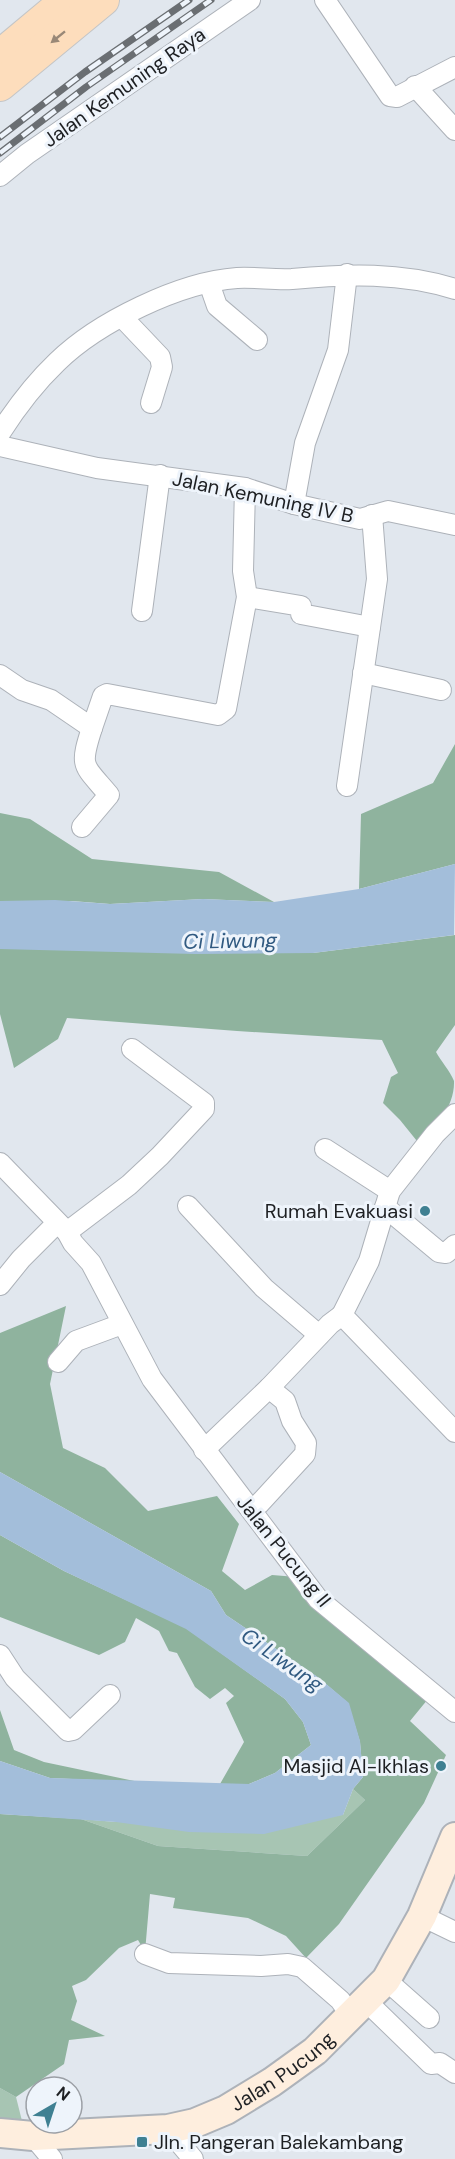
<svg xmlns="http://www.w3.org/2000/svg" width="455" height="2159" font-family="'DM Sans',sans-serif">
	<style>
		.green { fill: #a7c5b3 }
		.forest { fill: #8fb39e }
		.water { fill: #a3beda }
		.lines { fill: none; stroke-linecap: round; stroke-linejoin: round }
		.street-casing { stroke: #adb2b9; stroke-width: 22 }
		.secondary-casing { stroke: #adb2b9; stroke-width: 32 }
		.primary-casing { stroke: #c4c5c6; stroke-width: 34 }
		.street { stroke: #fff; stroke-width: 20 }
		.secondary { stroke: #feeede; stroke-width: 28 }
		.primary { stroke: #fdddbc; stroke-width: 32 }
		.rail-casing { stroke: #6a6e72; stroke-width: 7 }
		.rail { stroke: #eef4fb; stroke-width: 4.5; stroke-dasharray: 14; stroke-linecap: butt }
		.oneway { fill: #987 }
		.poi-dot { fill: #3f8092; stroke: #eef4fb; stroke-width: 2 }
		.labels { text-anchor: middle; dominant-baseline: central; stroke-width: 6; stroke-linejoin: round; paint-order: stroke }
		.street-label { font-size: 20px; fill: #1e2023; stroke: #eef4fb }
		.poi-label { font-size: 20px; fill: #1e2023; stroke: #eef4fb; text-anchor: end }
		.water-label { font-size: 21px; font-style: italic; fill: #315a81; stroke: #eef4fb }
	</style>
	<rect width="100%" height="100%" fill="#e1e7ee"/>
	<!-- green -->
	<g class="green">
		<polygon points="353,1789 365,1800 307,1856 158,1846 81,1819 116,1822 343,1815"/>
		<polygon points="0,2088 16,2097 25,2133 0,2133"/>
	</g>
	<!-- forest -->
	<g class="forest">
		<polygon points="455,744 455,864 359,889 361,814 433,783"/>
		<polygon points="0,813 30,819 92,859 219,872 274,902 203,899 110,904 72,901 0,901"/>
		<path d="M455,935V1025L436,1052C441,1061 450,1071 454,1081C455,1106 435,1129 421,1146L400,1120L383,1103L391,1077L398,1073L382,1040L237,1031L67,1018L58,1039L14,1068L0,1014V948L313,953Z"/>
		<polygon points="66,1306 50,1384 63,1448 105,1468 148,1511 217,1496 239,1524 222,1571 245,1590 272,1575 309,1578 428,1699 410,1721 446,1755 424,1803 339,1924 306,1958 286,1936 248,1918 173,1908 175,1898 150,1894 145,1952 138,1940 119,1948 86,1980 72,1986 77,2001 71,2020 105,2036 69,2040 64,2064 16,2097 0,2088 0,1814 81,1819 158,1846 307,1856 365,1800 353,1789 363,1777 360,1742 348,1703 319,1678 226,1615 211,1591 0,1472 0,1333"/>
		<polygon points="0,1535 64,1571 186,1628 285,1699 303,1722 311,1745 275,1773 249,1784 220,1784 244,1742 226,1703 234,1696 225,1688 210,1699 195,1687 177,1653 169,1651 159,1631 136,1618 125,1642 99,1655 0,1617"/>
		<polygon points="0,1710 14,1750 44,1762 139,1782 50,1778 0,1761"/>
	</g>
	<!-- water -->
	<g class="water">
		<polygon points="455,864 454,935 313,953 195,954 0,949 0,901 55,900 110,904 203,899 274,902 359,889"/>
		<polygon points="0,1472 211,1591 226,1615 319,1678 349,1703 360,1741 363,1777 353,1789 343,1815 264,1834 189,1832 116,1822 0,1814 0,1761 50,1778 249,1784 275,1773 311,1745 303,1722 285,1699 186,1629 64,1571 0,1535"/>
	</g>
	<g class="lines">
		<!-- street casing -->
		<g class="street-casing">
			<g id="street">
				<polyline points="325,0 390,96 397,97 455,67"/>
				<polyline points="415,86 455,130"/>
				<polyline points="0,176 27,154 250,0"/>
				<polyline points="209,283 217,306 257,340"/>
				<polyline points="122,317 160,357 162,367 151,403"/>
				<path d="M0,433C16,408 35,383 57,362C98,322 180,282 237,278C255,277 274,280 292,279C347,274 401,272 455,289"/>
				<polyline points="0,446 97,468 245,488 294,504 360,519 388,511 455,525"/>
				<polyline points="294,504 305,443 338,350 347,274"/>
				<polyline points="247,597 301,606 301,614 370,627"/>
				<polyline points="142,611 160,475"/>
				<polyline points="363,673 441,690"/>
				<polyline points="0,675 22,690 51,700 92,728 103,696 107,694 218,715 226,709 247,597 243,571 245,488"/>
				<polyline points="347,786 377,579 372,515"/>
				<path d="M82,827L109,795C83,764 79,768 92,728"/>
				<polyline points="455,1114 435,1134 390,1191 369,1261 342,1315 455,1432"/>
				<polyline points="325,1149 390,1191"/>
				<polyline points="0,1163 67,1232 73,1243 91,1263 152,1379 318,1599 455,1712"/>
				<polyline points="188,1206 264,1288 319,1335"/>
				<polyline points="385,1207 439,1252 446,1253 455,1245"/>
				<polyline points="67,1232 129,1185 160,1156 204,1109 204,1103 132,1049"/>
				<polyline points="0,1285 21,1259 57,1223"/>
				<polyline points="58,1362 76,1341 122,1324"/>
				<polyline points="204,1450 269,1388 330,1324 342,1315"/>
				<polyline points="259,1504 305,1454 306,1443 292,1421 285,1401 269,1388"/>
				<polyline points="0,1655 15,1678 68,1731 73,1730 110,1695"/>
				<polyline points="422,1916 455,1932"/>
				<polyline points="145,1954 169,1963 261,1966 288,1964 302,1967 340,2000 351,2015"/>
				<polyline points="386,1980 429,2018"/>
				<polyline points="366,2001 431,2064 440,2063 455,2073"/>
				<polyline points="168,2129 193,2159"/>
				<polyline points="33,2136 52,2159"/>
			</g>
		</g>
		<!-- secondary casing -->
		<g class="secondary-casing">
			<g id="secondary">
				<path id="s1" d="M0,2133L33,2136L168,2129L195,2123L226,2110L272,2082L315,2051L386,1980L422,1916L455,1837"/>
			</g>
		</g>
		<!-- primary casing -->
		<g class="primary-casing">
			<g id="primary">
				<polyline points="0,56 67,0"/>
				<polyline points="0,85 103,0"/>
			</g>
		</g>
		<!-- street -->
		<use href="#street" class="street"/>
		<!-- secondary -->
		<use href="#secondary" class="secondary"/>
		<!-- primary -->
		<use href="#primary" class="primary"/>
		<!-- rail casing -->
		<g class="rail-casing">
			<g id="rail">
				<polyline points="0,137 85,72 189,0"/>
				<polyline points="0,153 86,87 211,0"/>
			</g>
		</g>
		<!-- rail -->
		<use href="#rail" class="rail"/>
	</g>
	<!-- one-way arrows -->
	<defs><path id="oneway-solid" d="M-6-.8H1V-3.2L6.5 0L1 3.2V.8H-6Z" transform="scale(1.5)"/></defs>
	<use class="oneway" href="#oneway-solid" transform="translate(58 37) rotate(141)"/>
	<!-- markers -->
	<g class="poi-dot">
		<circle cx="425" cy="1211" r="6"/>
		<circle cx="441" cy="1766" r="6"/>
		<rect x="136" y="2136" width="12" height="12" rx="3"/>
	</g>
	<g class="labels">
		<!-- street labels -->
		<g class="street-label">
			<text transform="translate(124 87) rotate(-35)">Jalan Kemuning Raya</text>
			<text transform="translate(263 497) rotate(12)">Jalan Kemuning IV B</text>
			<text transform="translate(284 1551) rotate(51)">Jalan Pucung II</text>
			<text stroke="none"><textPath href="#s1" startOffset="298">Jalan Pucung</textPath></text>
		</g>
		<!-- poi labels -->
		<g class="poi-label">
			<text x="413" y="1211">Rumah Evakuasi</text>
			<text x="429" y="1766">Masjid Al-Ikhlas</text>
			<text x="154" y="2142" text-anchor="start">Jln. Pangeran Balekambang</text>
		</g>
		<!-- water labels -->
		<g class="water-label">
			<text transform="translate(230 941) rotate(-1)">Ci Liwung</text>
			<text transform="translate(282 1660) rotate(35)">Ci Liwung</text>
		</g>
	</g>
	<!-- north arrow -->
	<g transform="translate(54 2105) rotate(39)"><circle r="28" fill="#eef4fb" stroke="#9b9fa5" stroke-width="1.5"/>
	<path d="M0-4.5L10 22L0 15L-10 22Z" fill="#3f8092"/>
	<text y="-9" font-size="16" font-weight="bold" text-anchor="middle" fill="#1e2023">N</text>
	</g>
</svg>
